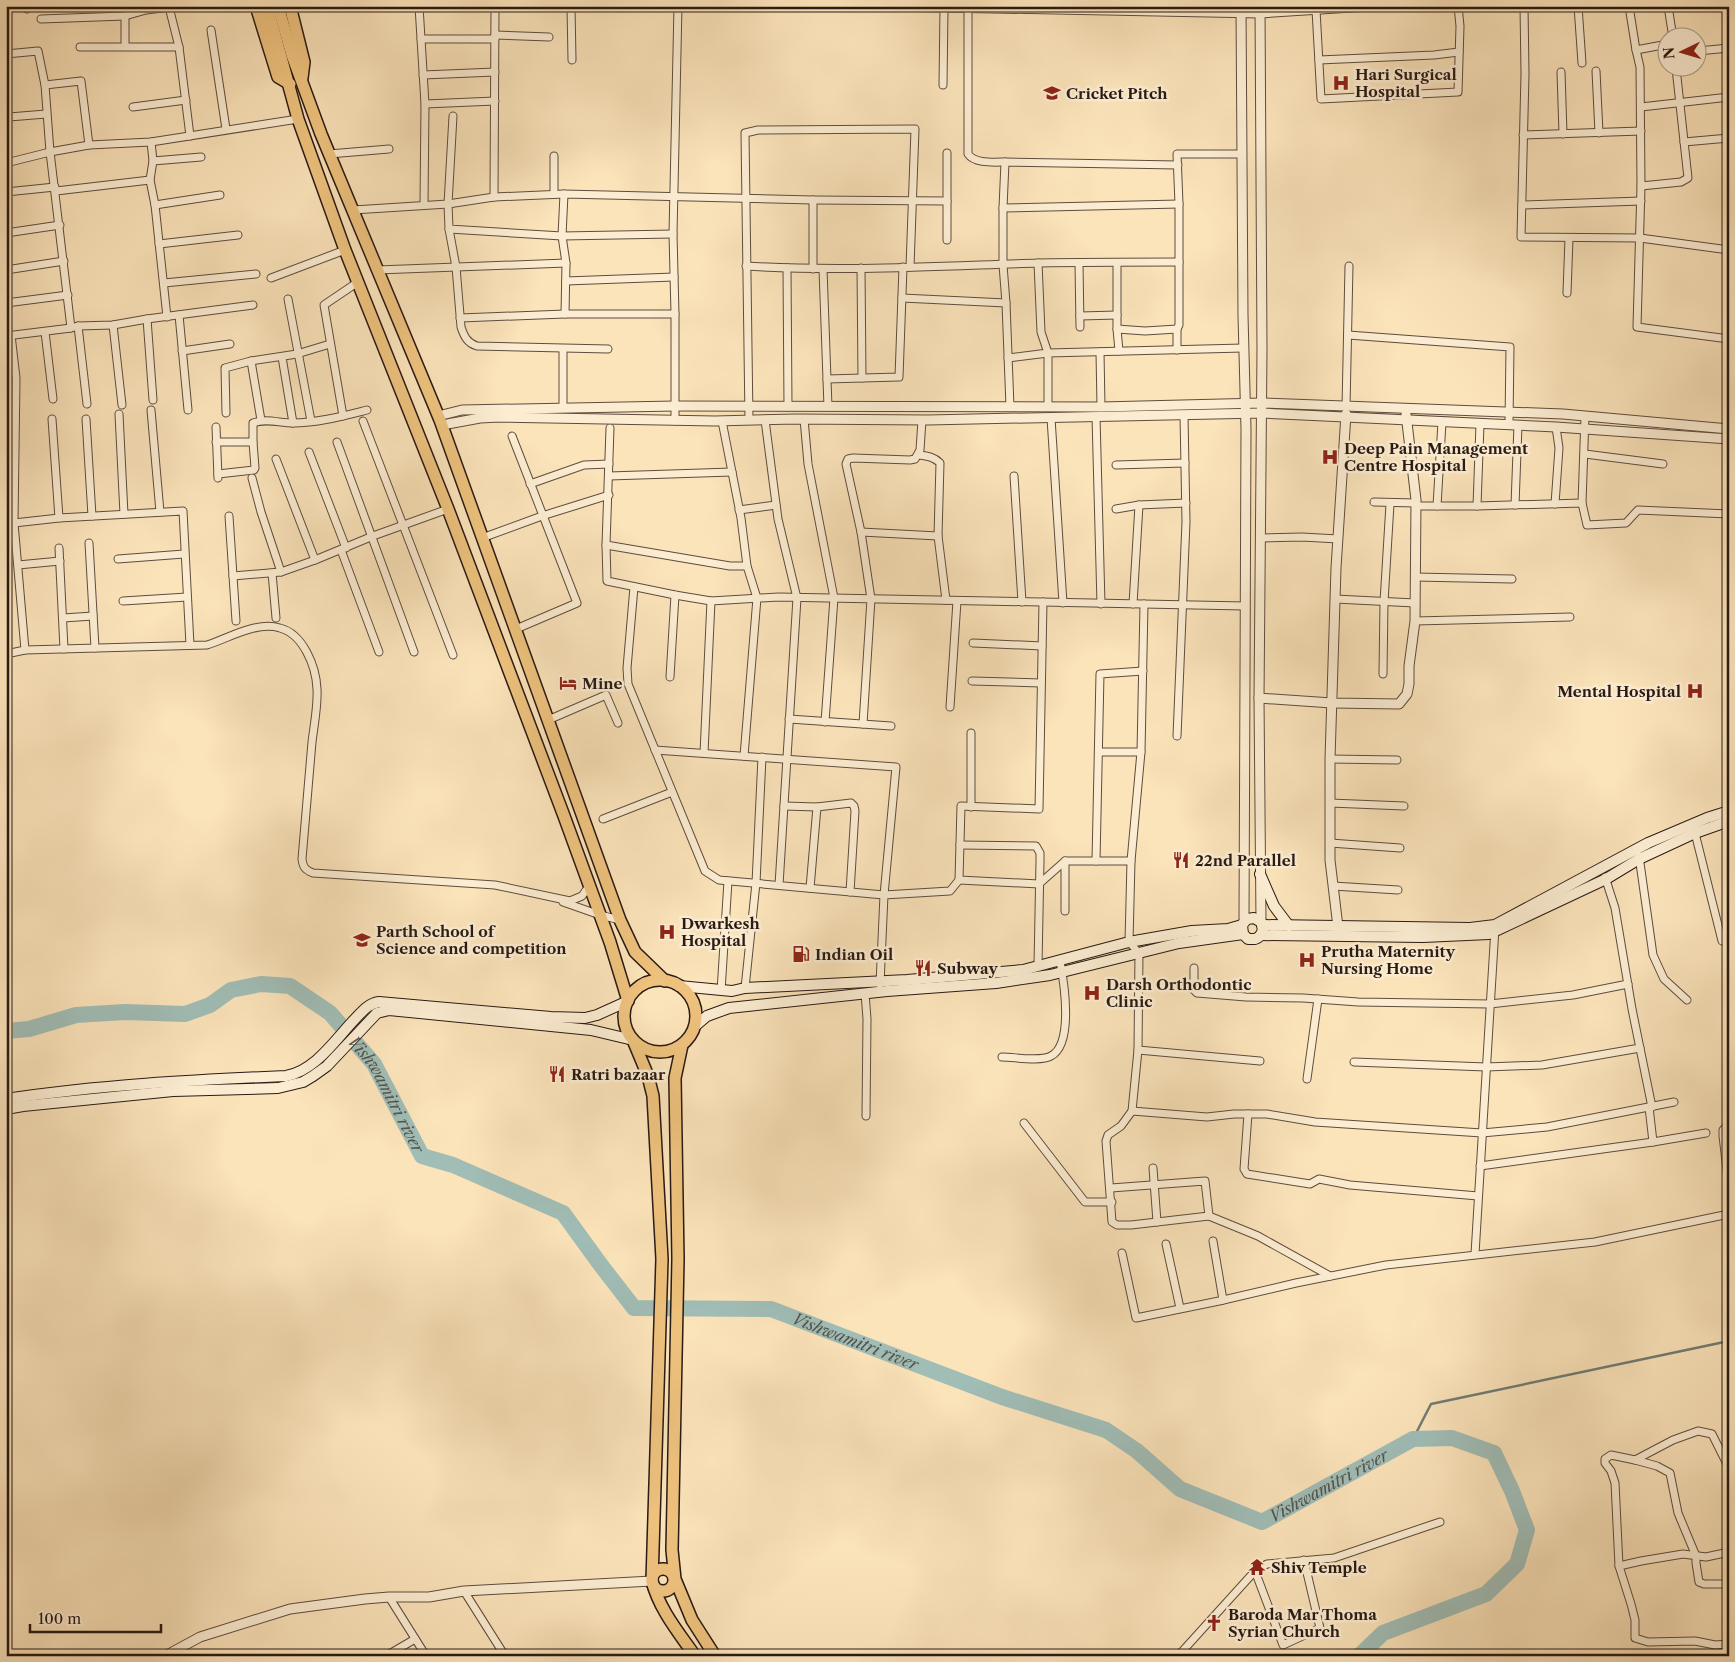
<svg xmlns="http://www.w3.org/2000/svg" width="1735" height="1662" font-family="'Libre Caslon Text',serif">
	<style>
		.lines { fill: none; stroke-linecap: round; stroke-linejoin: round }
		.stream { stroke: #707c75; stroke-width: 2.5 }
		.river { stroke: #a0bdb6; stroke-width: 16 }
		.minor-casing { stroke: #5e4c3e; stroke-width: 9 }
		.tertiary-casing { stroke: #5e4c3e; stroke-width: 11 }
		.secondary-casing { stroke: #291a14; stroke-width: 12 }
		.primary-casing { stroke: #291a14; stroke-width: 14 }
		.minor { stroke: #fcedd2; stroke-width: 7 }
		.tertiary { stroke: #fcedd2; stroke-width: 9 }
		.secondary { stroke: #fcedd2; stroke-width: 10 }
		.primary { stroke: #eec27d; stroke-width: 11 }
		.labels { text-anchor: middle; dominant-baseline: central; stroke-width: 5; stroke-linejoin: round; paint-order: stroke }
		.poi-label { font-size: 15px; font-weight: bold; fill: #291a14; stroke: #fcedd2; text-anchor: start }
		.water-label { font-size: 16px; font-style: italic; fill: #53534d; stroke: #fcedd2 }
	</style>
	<rect width="100%" height="100%" fill="#fbe3ba"/>
	<filter id="stains"><feTurbulence type="fractalNoise" baseFrequency=".004" numOctaves="4"/><feColorMatrix values="0 0 0 0 .2 0 0 0 0 .09 0 0 0 0 .02 0 0 0 .5 -.17"/></filter>
	<radialGradient id="worn" r=".72"><stop offset=".6" stop-color="#630" stop-opacity="0"/><stop offset="1" stop-color="#630" stop-opacity=".3"/></radialGradient>
	<g class="lines">
		<!-- stream -->
		<polyline class="stream" points="1413,1439 1431,1404 1729,1341"/>
		<!-- river -->
		<path class="river" id="s1" d="M6,1031L29,1029L76,1015L125,1012L185,1014L210,1005L231,990L261,984L290,986L330,1013L374,1064L422,1156L453,1165L563,1213L600,1264L634,1308L771,1309L1002,1397L1106,1430L1137,1451L1180,1489L1262,1522L1413,1439L1452,1438L1494,1453L1512,1491L1527,1530L1517,1564L1486,1594L1383,1633L1359,1656"/>
		<!-- minor casing -->
		<g class="minor-casing">
			<g id="minor">
				<polyline points="27,6 27,9"/>
				<polyline points="419,6 425,104 424,205"/>
				<polyline points="571,6 572,60"/>
				<polyline points="1524,6 1525,74 1521,237 1640,238 1729,250"/>
				<polyline points="1578,6 1582,63"/>
				<polyline points="1629,6 1636,50 1668,44"/>
				<polyline points="1668,6 1673,38"/>
				<polyline points="169,7 179,47 190,136"/>
				<path d="M968,8V154C975,164 994,162 1005,162"/>
				<polyline points="1316,10 1321,99 1458,92 1460,26 1458,6"/>
				<polyline points="41,19 125,16 146,10 178,6"/>
				<polyline points="211,30 226,129"/>
				<polyline points="495,35 549,37"/>
				<polyline points="421,39 495,39"/>
				<polyline points="125,46 125,16"/>
				<polyline points="80,47 179,47"/>
				<polyline points="1636,50 1640,67 1641,186 1681,182 1688,178 1676,68"/>
				<polyline points="1698,51 1729,48"/>
				<polyline points="6,54 38,51 45,85 50,152 71,328"/>
				<polyline points="1319,60 1434,55 1459,52"/>
				<polyline points="1596,71 1599,133"/>
				<polyline points="1561,72 1563,134"/>
				<polyline points="423,75 495,72"/>
				<polyline points="45,85 81,81 89,145"/>
				<polyline points="943,85 944,7"/>
				<polyline points="425,104 495,101"/>
				<polyline points="133,107 186,100"/>
				<polyline points="1641,107 1729,97"/>
				<polyline points="453,116 448,204 449,229 562,236 673,234"/>
				<polyline points="9,117 46,114"/>
				<polyline points="1523,135 1641,131"/>
				<polyline points="1727,138 1729,155"/>
				<polyline points="151,142 153,161 150,180 155,205 167,317"/>
				<polyline points="1684,142 1729,138"/>
				<polyline points="329,154 389,149"/>
				<polyline points="554,156 554,194"/>
				<polyline points="153,161 201,157"/>
				<polyline points="6,163 50,152 89,145 151,142 298,119"/>
				<polyline points="1641,186 1637,327 1729,339"/>
				<polyline points="56,191 150,180"/>
				<polyline points="6,192 55,187"/>
				<polyline points="564,194 562,236 566,263 565,314"/>
				<polyline points="494,197 495,6"/>
				<polyline points="813,200 813,269"/>
				<polyline points="947,201 947,153"/>
				<polyline points="155,205 220,195"/>
				<polyline points="1522,205 1641,201"/>
				<polyline points="1003,208 1179,204"/>
				<polyline points="353,210 448,204 494,197 564,194 813,200 947,201 947,240"/>
				<path d="M449,229L456,267L461,327C464,336 467,343 477,346L608,349"/>
				<polyline points="6,233 60,225"/>
				<polyline points="159,244 238,235"/>
				<polyline points="1728,250 1729,240"/>
				<polyline points="1079,263 1080,327"/>
				<polyline points="1117,263 1117,329 1119,351"/>
				<path d="M746,266C844,272 941,266 1039,263C1085,262 1132,262 1179,262"/>
				<polyline points="787,268 788,407"/>
				<polyline points="861,268 862,378"/>
				<polyline points="823,269 828,407"/>
				<polyline points="6,270 64,261"/>
				<polyline points="377,270 566,263"/>
				<polyline points="271,278 345,250"/>
				<polyline points="566,281 674,277"/>
				<polyline points="164,283 256,274"/>
				<polyline points="1567,293 1569,238"/>
				<polyline points="902,298 1006,303"/>
				<polyline points="288,299 311,421"/>
				<polyline points="6,303 68,295"/>
				<polyline points="179,315 188,410"/>
				<polyline points="1080,316 1117,315"/>
				<polyline points="460,318 565,314 675,314"/>
				<polyline points="147,319 153,400"/>
				<polyline points="113,325 122,405"/>
				<polyline points="78,326 87,404"/>
				<polyline points="1117,329 1145,331 1177,329 1179,325 1179,204 1177,154 1241,154"/>
				<polyline points="45,332 53,399"/>
				<polyline points="11,335 16,378 14,523 25,650"/>
				<polyline points="1348,335 1510,347 1509,424"/>
				<polyline points="6,336 71,328 78,326 113,325 147,319 253,305"/>
				<polyline points="563,349 563,408"/>
				<polyline points="1177,350 1177,329"/>
				<polyline points="182,351 230,344"/>
				<polyline points="1100,352 1101,407"/>
				<polyline points="282,357 293,423"/>
				<polyline points="1008,358 1048,353 1041,332 1038,263"/>
				<polyline points="251,361 261,420"/>
				<polyline points="827,379 899,377 903,267"/>
				<polyline points="1010,407 1006,303 1003,265 1003,208 1005,162 1178,165"/>
				<polyline points="1048,407 1048,353 1243,348"/>
				<polyline points="1346,407 1349,266"/>
				<polyline points="151,410 160,512"/>
				<polyline points="226,413 225,368 251,361 297,354 330,344"/>
				<polyline points="119,414 124,514"/>
				<polyline points="343,416 324,305 358,282"/>
				<polyline points="1096,417 1101,604"/>
				<polyline points="1051,418 1063,603"/>
				<polyline points="52,419 59,518"/>
				<polyline points="86,419 92,516"/>
				<polyline points="804,419 808,464 834,598 825,722"/>
				<polyline points="749,420 745,133 758,130 915,129 910,267"/>
				<polyline points="765,420 778,519 797,598 779,885"/>
				<polyline points="363,421 453,655"/>
				<polyline points="675,421 675,314 673,234 678,6"/>
				<polyline points="722,421 741,518 747,566 757,598 744,756"/>
				<polyline points="216,427 218,478"/>
				<polyline points="610,428 606,545 607,581 675,595 711,601 778,597 1245,606"/>
				<polyline points="512,436 577,603 516,629"/>
				<path d="M216,442H253V423C266,418 279,423 293,423C317,423 343,416 367,410"/>
				<polyline points="337,442 414,652"/>
				<polyline points="309,452 346,548"/>
				<polyline points="1585,454 1663,464"/>
				<path d="M919,455C928,456 934,457 940,463L938,536L946,600"/>
				<polyline points="276,459 315,560"/>
				<polyline points="1116,465 1185,463"/>
				<polyline points="218,474 254,470 255,468 253,442"/>
				<polyline points="609,476 732,472"/>
				<polyline points="1014,476 1022,602"/>
				<polyline points="252,478 261,512 281,572"/>
				<polyline points="530,484 584,465 609,464"/>
				<polyline points="1374,502 1416,503"/>
				<polyline points="1582,503 1585,416"/>
				<polyline points="1555,504 1559,448 1556,427"/>
				<polyline points="1515,505 1518,425"/>
				<polyline points="1416,506 1477,506 1582,503 1587,525 1626,523 1638,510 1729,514"/>
				<polyline points="1437,506 1442,422"/>
				<polyline points="1477,506 1480,424"/>
				<polyline points="1116,509 1139,505 1186,503"/>
				<polyline points="739,510 776,505"/>
				<polyline points="229,516 236,621"/>
				<polyline points="14,523 59,518 183,511 190,645"/>
				<polyline points="861,532 938,536"/>
				<polyline points="482,538 542,516 609,495"/>
				<polyline points="1260,538 1302,537 1338,539"/>
				<polyline points="89,543 95,648"/>
				<polyline points="606,545 730,566 747,566"/>
				<polyline points="59,548 64,649"/>
				<polyline points="341,550 379,652"/>
				<polyline points="118,559 184,554"/>
				<polyline points="18,565 60,561"/>
				<polyline points="272,573 276,618"/>
				<polyline points="233,576 281,572 315,560 373,536 448,509"/>
				<polyline points="1415,577 1512,579"/>
				<polyline points="634,587 627,668 628,684 705,871 719,880 884,895 950,891 959,880 961,806 1039,809 1043,602"/>
				<polyline points="1335,599 1415,603"/>
				<polyline points="123,601 187,597"/>
				<polyline points="1133,604 1139,505"/>
				<polyline points="1144,604 1141,752 1131,861 1129,942 1139,953 1138,1050 1132,1111 1121,1126 1108,1135 1106,1141 1112,1222 1117,1225 1131,1225 1209,1216 1258,1236 1330,1276"/>
				<polyline points="63,618 93,616"/>
				<polyline points="1415,621 1570,617"/>
				<polyline points="973,643 1042,646"/>
				<path d="M6,654L25,650L207,645C229,638 256,621 280,628C303,634 316,666 317,689C318,706 314,725 312,742C309,781 305,820 302,859C303,867 305,870 313,873L495,885L570,901L582,896L589,886"/>
				<polyline points="1383,674 1384,602 1390,504"/>
				<polyline points="670,677 675,595"/>
				<polyline points="972,681 1041,683"/>
				<polyline points="950,707 957,601"/>
				<polyline points="789,719 891,726"/>
				<polyline points="548,720 606,695 618,723"/>
				<polyline points="863,724 871,599 861,532 846,464 848,459 853,458 910,460 915,459 920,450 922,420"/>
				<polyline points="971,733 971,807"/>
				<polyline points="1177,736 1186,522 1184,415"/>
				<polyline points="655,750 896,767 884,895 880,984"/>
				<polyline points="1099,752 1141,752"/>
				<polyline points="704,753 711,601"/>
				<polyline points="1330,759 1397,760"/>
				<polyline points="1330,803 1404,806"/>
				<polyline points="784,806 817,807 851,803 854,806 855,811 850,892"/>
				<polyline points="603,819 672,792"/>
				<polyline points="1694,829 1722,941"/>
				<polyline points="1330,843 1400,848"/>
				<polyline points="960,845 1036,846 1040,853 1040,861 1038,966"/>
				<polyline points="1639,856 1653,955 1664,979 1687,1000"/>
				<polyline points="1096,861 1100,674 1143,671"/>
				<polyline points="1605,877 1615,908 1632,1009 1652,1107"/>
				<polyline points="959,880 1039,884 1065,861"/>
				<polyline points="1333,886 1398,890"/>
				<polyline points="810,888 817,807"/>
				<polyline points="563,902 600,915 620,920"/>
				<polyline points="1065,911 1065,861 1131,861"/>
				<polyline points="1194,968 1194,990 1197,993 1246,997 1303,998 1358,1002 1490,1004 1573,995 1628,984"/>
				<polyline points="745,988 756,883 762,757"/>
				<polyline points="721,991 728,881"/>
				<polyline points="865,993 867,1019 866,1116"/>
				<polyline points="1138,1050 1260,1061"/>
				<path d="M1002,1057C1015,1057 1040,1062 1051,1056C1074,1044 1064,982 1060,961"/>
				<polyline points="1354,1062 1486,1067 1542,1065 1640,1048"/>
				<polyline points="1307,1079 1318,999"/>
				<polyline points="1649,1107 1653,1142 1706,1133"/>
				<polyline points="1132,1111 1207,1117 1234,1114 1267,1114 1315,1122 1482,1133 1547,1127 1674,1102"/>
				<polyline points="1248,1114 1244,1169 1247,1174 1310,1184 1319,1179 1350,1185 1478,1196"/>
				<polyline points="1024,1123 1085,1202 1112,1202"/>
				<polyline points="1729,1124 1723,1130 1723,1136 1729,1187"/>
				<polyline points="1480,1166 1653,1142"/>
				<polyline points="1153,1168 1157,1222"/>
				<polyline points="1111,1188 1205,1181 1209,1216"/>
				<polyline points="1213,1241 1223,1300"/>
				<polyline points="1166,1244 1180,1308"/>
				<polyline points="1122,1253 1136,1318 1219,1301 1296,1283 1386,1265 1595,1242 1729,1214"/>
				<polyline points="1475,1254 1495,928"/>
				<polyline points="1635,1460 1657,1466 1670,1473 1678,1513 1696,1556 1696,1563 1699,1582 1704,1584 1729,1584"/>
				<polyline points="1729,1468 1712,1434 1698,1431 1673,1440 1635,1460 1611,1455 1605,1459 1605,1463 1611,1471 1615,1483 1619,1566 1631,1604 1635,1620 1635,1638 1648,1642 1695,1641 1715,1645 1729,1644"/>
				<polyline points="1619,1566 1641,1561 1683,1554 1706,1557 1729,1552"/>
				<polyline points="1255,1571 1283,1645 1320,1628 1304,1560"/>
				<polyline points="464,1591 505,1656"/>
				<polyline points="389,1597 426,1656"/>
				<polyline points="253,1655 253,1656"/>
				<polyline points="386,1656 415,1639"/>
				<polyline points="1178,1656 1255,1571 1267,1564 1334,1558 1440,1522"/>
			</g>
		</g>
		<!-- tertiary casing -->
		<g class="tertiary-casing">
			<g id="tertiary">
				<polyline points="891,6 1260,13 1368,6"/>
				<polyline points="1241,6 1243,315 1246,429 1244,921"/>
				<polyline points="1260,6 1262,349 1259,698 1261,922"/>
				<polyline points="438,416 462,410 675,406 1101,407 1262,403 1563,414 1729,429"/>
				<polyline points="442,425 480,418 500,417 715,421 796,419 928,420 1262,413 1556,427 1729,439"/>
				<polyline points="1259,698 1332,703 1399,704 1407,694 1409,684 1409,666 1415,621 1416,500 1406,414"/>
				<polyline points="1338,927 1330,860 1330,759 1336,568 1346,414"/>
				<polyline points="165,1656 200,1637 290,1609 365,1599 389,1597 429,1597 464,1591 652,1581"/>
			</g>
		</g>
		<!-- secondary casing -->
		<g class="secondary-casing">
			<g id="secondary">
				<polyline points="1260,874 1274,906 1289,926"/>
				<polyline points="1262,925 1470,928 1495,925 1648,843 1707,818 1729,811"/>
				<polyline points="1261,935 1423,937 1489,934 1606,879 1639,859 1695,833 1729,821"/>
				<polyline points="679,986 732,991 745,988 907,980 1023,970 1129,942 1192,931 1228,929 1242,925"/>
				<path d="M694,1027L707,1016L729,1008L887,991L996,983L1050,975L1179,943L1243,934L1248,939H1255C1263,936 1264,929 1261,922L1254,918L1247,919L1242,925L1243,934"/>
				<path d="M6,1099C98,1085 193,1080 286,1076C315,1071 335,1040 354,1020C362,1012 367,1004 379,1002L551,1017L585,1018L597,1015L628,1001"/>
				<polyline points="6,1109 23,1106 173,1091 278,1088 303,1082 313,1076 327,1066 377,1013 389,1010 591,1030 633,1040"/>
			</g>
		</g>
		<!-- primary casing -->
		<g class="primary-casing">
			<g id="primary">
				<polyline points="256,6 278,77 290,84"/>
				<polyline points="267,6 298,119 345,250 448,509 564,816 610,942 628,1001"/>
				<polyline points="278,6 292,55 321,134 440,420 620,920 635,952 665,981"/>
				<polyline points="290,6 304,62 302,78"/>
				<circle cx="660" cy="1016" r="36"/>
				<path d="M633,1040L648,1076L653,1096L662,1259L652,1581C659,1609 679,1633 695,1656"/>
				<polyline points="682,1045 675,1078 678,1259 672,1550 675,1579 692,1620 715,1656"/>
				<circle cx="663" cy="1580" r="11"/>
			</g>
		</g>
		<!-- minor -->
		<use href="#minor" class="minor"/>
		<!-- tertiary -->
		<use href="#tertiary" class="tertiary"/>
		<!-- secondary -->
		<use href="#secondary" class="secondary"/>
		<!-- primary -->
		<use href="#primary" class="primary"/>
	</g>
	<!-- icons -->
	<defs>
		<g id="hospital-bare" transform="scale(1.35)"><path d="M-5-5h3v3.5h4V-5h3V5h-3V1.5h-4V5h-3Z" fill="#8f2418" stroke="#fcedd2" stroke-width="2.5" paint-order="stroke"/></g>
		<g id="school-bare" transform="scale(1.35)"><path d="M0-5L7-2L0 1L-7-2ZM-4 1L0 2.5L4 1V4Q0 6-4 4Z" fill="#8f2418" stroke="#fcedd2" stroke-width="2.5" paint-order="stroke"/></g>
		<g id="hotel-bare" transform="scale(1.35)"><path d="M-6-4.5h1.5V1H6V5H4.5V3h-9V5H-6ZM-4 0a1.8 1.8 0 1 1 3.6 0ZM.5 0V-2.5h3Q6-2.5 6 0Z" fill="#8f2418" stroke="#fcedd2" stroke-width="2.5" paint-order="stroke"/></g>
		<g id="restaurant-bare" transform="scale(1.35)"><path d="M-5-6h1v4h1v-4h1v4h1v-4h1v5L-1.5 .5V6h-2V.5L-5-1ZM5-6V6H3V1.5H1.5Q1.5-4 5-6Z" fill="#8f2418" stroke="#fcedd2" stroke-width="2.5" paint-order="stroke"/></g>
		<g id="fuel-bare" transform="scale(1.35)"><path d="M-5.5-6h7V0h2V4h1.3V-2.5L3-4.5l.8-.8L6-3V5H2.5V1h-1V6h-7ZM-4.2-4.7v3.2H.2V-4.7Z" fill="#8f2418" stroke="#fcedd2" stroke-width="2.5" paint-order="stroke"/></g>
		<g id="temple-bare" transform="scale(1.35)"><path d="M0-6L5-2H3V0L6.5 2.5H4V6H1.5V3h-3V6H-4V2.5H-6.5L-3 0V-2H-5Z" fill="#8f2418" stroke="#fcedd2" stroke-width="2.5" paint-order="stroke"/></g>
		<g id="church-bare" transform="scale(1.35)"><path d="M-1.2-6h2.4v3.5h3.3v2.4h-3.3V6h-2.4V-.1h-3.3v-2.4h3.3Z" fill="#8f2418" stroke="#fcedd2" stroke-width="2.5" paint-order="stroke"/></g>
	</defs>
	<g fill-rule="evenodd">
		<use href="#hospital-bare" x="1341" y="83"/>
		<use href="#school-bare" x="1052" y="93"/>
		<use href="#hospital-bare" x="1330" y="457"/>
		<use href="#hotel-bare" x="568" y="683"/>
		<use href="#hospital-bare" x="1695" y="691"/>
		<use href="#restaurant-bare" x="1181" y="860"/>
		<use href="#hospital-bare" x="667" y="932"/>
		<use href="#school-bare" x="362" y="940"/>
		<use href="#fuel-bare" x="801" y="954"/>
		<use href="#hospital-bare" x="1307" y="960"/>
		<use href="#restaurant-bare" x="923" y="968"/>
		<use href="#hospital-bare" x="1092" y="993"/>
		<use href="#restaurant-bare" x="557" y="1074"/>
		<use href="#temple-bare" x="1257" y="1567"/>
		<use href="#church-bare" x="1214" y="1623"/>
	</g>
	<g class="labels">
		<!-- poi labels -->
		<g class="poi-label">
			<text x="1355" y="74">Hari Surgical<tspan x="1355" dy="17">Hospital</tspan></text>
			<text x="1066" y="93">Cricket Pitch</text>
			<text x="1344" y="448">Deep Pain Management<tspan x="1344" dy="17">Centre Hospital</tspan></text>
			<text x="582" y="683">Mine</text>
			<text x="1681" y="691" text-anchor="end">Mental Hospital</text>
			<text x="1195" y="860">22nd Parallel</text>
			<text x="681" y="923">Dwarkesh<tspan x="681" dy="17">Hospital</tspan></text>
			<text x="376" y="931">Parth School of<tspan x="376" dy="17">Science and competition</tspan></text>
			<text x="1321" y="951">Prutha Maternity<tspan x="1321" dy="17">Nursing Home</tspan></text>
			<text x="815" y="954">Indian Oil</text>
			<text x="937" y="968">Subway</text>
			<text x="1106" y="984">Darsh Orthodontic<tspan x="1106" dy="17">Clinic</tspan></text>
			<text x="571" y="1074">Ratri bazaar</text>
			<text x="1271" y="1567">Shiv Temple</text>
			<text x="1228" y="1614">Baroda Mar Thoma<tspan x="1228" dy="17">Syrian Church</tspan></text>
		</g>
		<!-- water labels -->
		<g class="water-label">
			<text stroke="none"><textPath href="#s1" startOffset="441">Vishwamitri river</textPath></text>
			<text stroke="none"><textPath href="#s1" startOffset="1011">Vishwamitri river</textPath></text>
			<text stroke="none"><textPath href="#s1" startOffset="1536">Vishwamitri river</textPath></text>
		</g>
	</g>
	<!-- margin -->
	<rect width="1735" height="1662" fill="none" stroke="#fbe3ba" stroke-width="25"/>
	<rect x="8" y="8" width="1720" height="1647" fill="none" stroke="#291a14" stroke-width="2.5"/>
	<rect x="12" y="12" width="1710" height="1637" fill="none" stroke="#291a14"/>
	<!-- north arrow -->
	<g transform="translate(1682 52) rotate(265)"><circle r="24" fill="#fcedd2" stroke="#a89986"/>
	<path d="M0-4L9 19L0 12L-9 19Z" fill="#8f2418"/>
	<text y="-8" font-size="14" font-weight="bold" text-anchor="middle" fill="#291a14">N</text>
	</g>
	<!-- scale -->
	<path d="M30 1624v8h131v-8" fill="none" stroke="#291a14" stroke-width="2.5"/>
	<text x="38" y="1624" font-size="15" fill="#291a14" stroke="#fcedd2" stroke-width="4" paint-order="stroke">100 m</text>
	<rect width="100%" height="100%" filter="url(#stains)"/>
	<rect width="100%" height="100%" fill="url(#worn)"/>
</svg>
